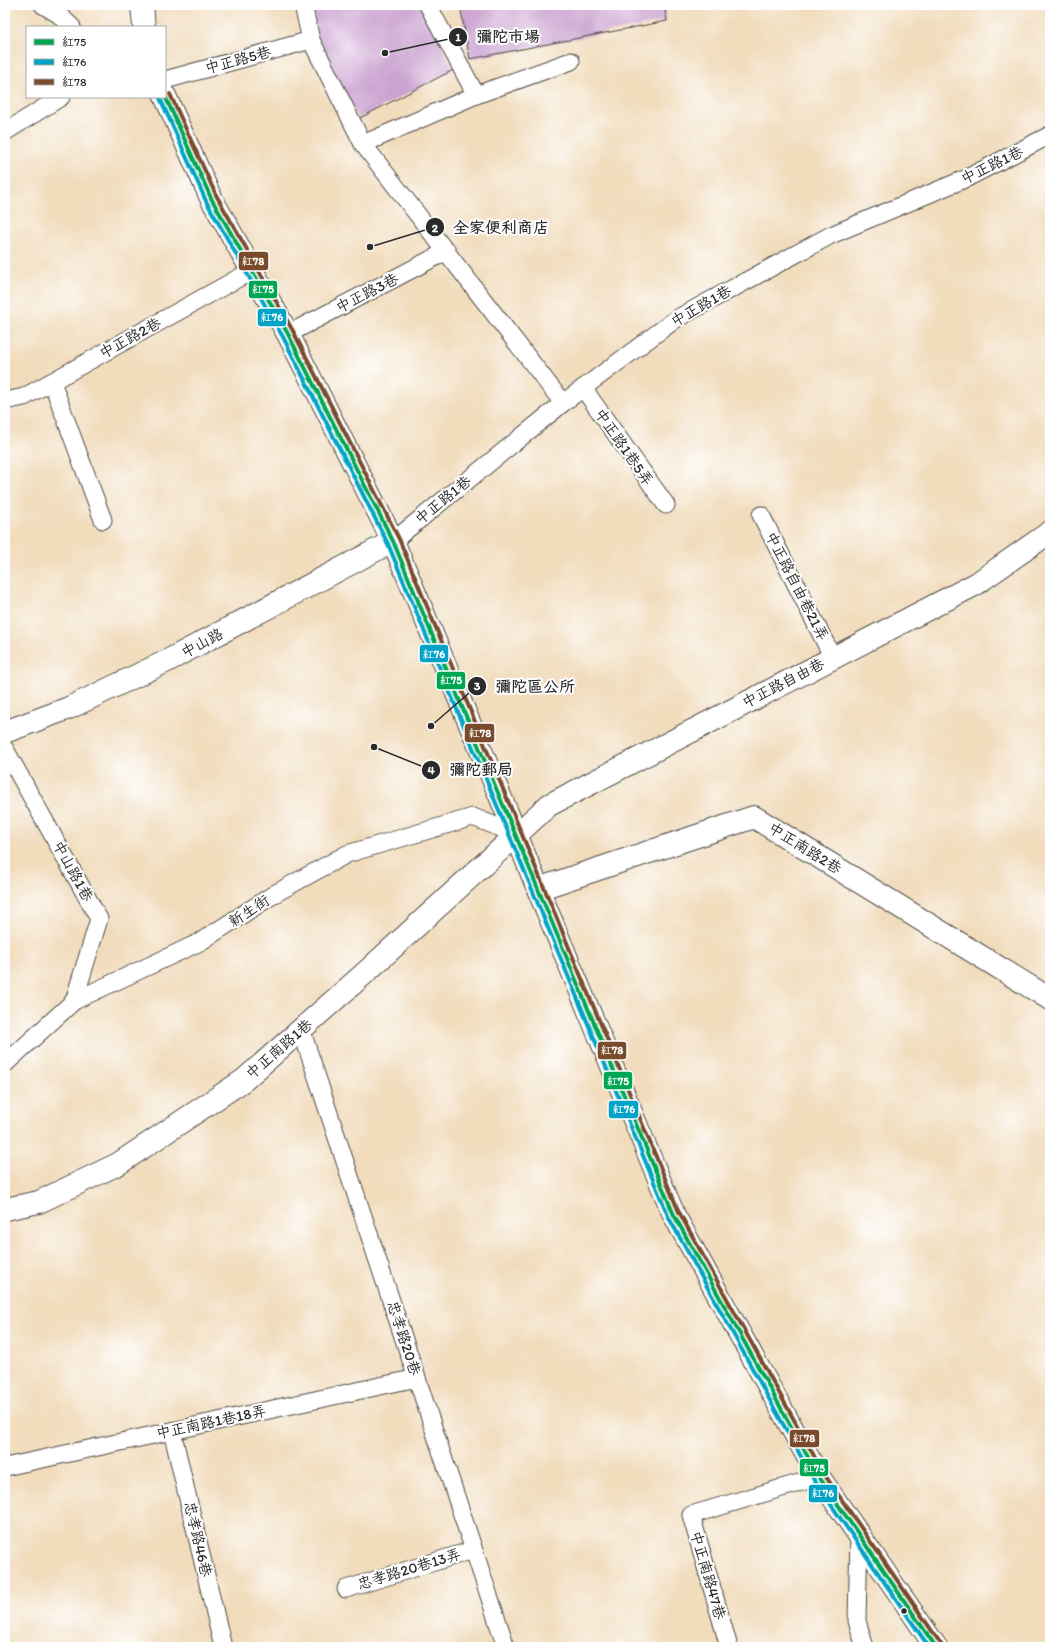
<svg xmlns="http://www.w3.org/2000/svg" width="1055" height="1652" font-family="Itim,'LXGW WenKai TC',sans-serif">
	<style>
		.building { fill: #cba2d0 }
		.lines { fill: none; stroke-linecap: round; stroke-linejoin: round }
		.service-casing { stroke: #494641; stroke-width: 19 }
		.minor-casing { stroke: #494641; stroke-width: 24 }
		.tertiary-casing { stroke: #494641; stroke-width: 24 }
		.service { stroke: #fff; stroke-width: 17 }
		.minor { stroke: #fff; stroke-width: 22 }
		.tertiary { stroke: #fff; stroke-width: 22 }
		.bus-1-casing { stroke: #fff; stroke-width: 7 }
		.bus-2-casing { stroke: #fff; stroke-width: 7 }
		.bus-3-casing { stroke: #fff; stroke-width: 7 }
		.bus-1 { stroke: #00a651; stroke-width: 4 }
		.bus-2 { stroke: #02a3c6; stroke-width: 4 }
		.bus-3 { stroke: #7a4b2a; stroke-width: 4 }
		.bus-dot { fill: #2b2b2b; stroke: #fff; stroke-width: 1.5 }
		.labels { text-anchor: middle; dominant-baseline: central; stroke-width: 4; stroke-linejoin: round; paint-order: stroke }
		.street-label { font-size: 15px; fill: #2b2b2b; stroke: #fff }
		.leader { fill: none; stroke: #2b2b2b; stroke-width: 1.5 }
		.callout-dot { fill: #2b2b2b; stroke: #fff; stroke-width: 1.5 }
		.mark-label { font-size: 12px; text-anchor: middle; font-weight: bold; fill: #fff }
		.callout-label { font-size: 16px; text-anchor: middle; font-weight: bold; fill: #2b2b2b; stroke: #fff; stroke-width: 4; stroke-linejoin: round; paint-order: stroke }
		.line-badge { stroke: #fff; stroke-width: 1.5 }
		.badge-label { font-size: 11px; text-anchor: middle; font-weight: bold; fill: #fff }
	</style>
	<rect width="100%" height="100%" fill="#fff"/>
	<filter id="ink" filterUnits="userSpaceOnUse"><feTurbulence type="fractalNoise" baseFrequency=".025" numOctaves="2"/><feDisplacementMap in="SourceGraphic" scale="8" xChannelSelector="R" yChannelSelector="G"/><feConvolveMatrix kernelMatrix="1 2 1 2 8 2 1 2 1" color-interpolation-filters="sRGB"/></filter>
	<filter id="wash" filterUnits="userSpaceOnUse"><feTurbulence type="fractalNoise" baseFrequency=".012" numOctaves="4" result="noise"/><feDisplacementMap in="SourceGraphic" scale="16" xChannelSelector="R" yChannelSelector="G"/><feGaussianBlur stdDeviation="0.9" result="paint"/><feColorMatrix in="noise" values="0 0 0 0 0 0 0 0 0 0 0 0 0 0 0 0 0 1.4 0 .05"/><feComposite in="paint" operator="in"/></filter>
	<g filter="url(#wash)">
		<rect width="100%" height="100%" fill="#f1dcbc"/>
		<g id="blocks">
			<!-- building -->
			<g class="building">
				<polygon points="309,5 424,5 453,70 358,119 317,36"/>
				<polygon points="460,5 664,5 667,21 470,59"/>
			</g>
		</g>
	</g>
	<g filter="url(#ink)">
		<use href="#blocks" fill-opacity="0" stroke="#494641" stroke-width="1"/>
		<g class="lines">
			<!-- service casing -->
			<g class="service-casing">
				<g id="service">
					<polyline points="43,5 58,14 72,27"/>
					<polyline points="303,5 311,40 363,144"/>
					<polyline points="428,5 476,95 571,61"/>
					<polyline points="165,80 311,40"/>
					<polyline points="476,95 363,144 563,403"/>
					<polyline points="5,132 61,97"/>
					<polyline points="288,334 447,251"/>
					<polyline points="52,382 103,520"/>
					<polyline points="583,388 666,505"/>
					<polyline points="5,401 24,397 253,270"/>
					<polyline points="761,515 833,658"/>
					<polyline points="393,541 563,403 676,319 831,235 967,178 1050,135"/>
					<polyline points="5,749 99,919 74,1001"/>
					<polyline points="301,1029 506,1647"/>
					<polyline points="5,1064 74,1001 200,942 276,893 347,854 473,817 516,834"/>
					<polyline points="172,1431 223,1647"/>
					<polyline points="5,1467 417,1378"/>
					<polyline points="859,1535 857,1621 865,1647"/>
					<polyline points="346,1589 473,1550"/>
					<polyline points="729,1647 691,1515 819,1477"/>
				</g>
			</g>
			<!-- minor casing -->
			<g class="minor-casing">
				<g id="minor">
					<polyline points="142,5 144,27"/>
					<polyline points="165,96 211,198 288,334 393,541 516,834 538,889 674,1215 819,1477 936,1647"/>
					<polyline points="538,889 754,817 1050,999"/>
					<polyline points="5,1209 39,1202 118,1164 244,1080 365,973 549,805 976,584 1050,532"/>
				</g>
			</g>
			<!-- tertiary casing -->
			<g class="tertiary-casing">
				<polyline id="tertiary" points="5,732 69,708 167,661 393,541"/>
			</g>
			<!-- service -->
			<use href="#service" class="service"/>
			<!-- minor -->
			<use href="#minor" class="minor"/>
			<!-- tertiary -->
			<use href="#tertiary" class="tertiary"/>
			<!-- bus-1 casing -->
			<g class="bus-1-casing">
				<polyline id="bus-1" points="165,96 211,198 288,334 393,541 674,1215 819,1477 936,1647"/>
			</g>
			<!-- bus-2 casing -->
			<g class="bus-2-casing">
				<polyline id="bus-2" points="160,98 206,201 283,337 388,544 669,1218 814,1480 929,1647"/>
			</g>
			<!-- bus-3 casing -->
			<g class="bus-3-casing">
				<polyline id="bus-3" points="170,94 216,195 293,331 399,539 679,1212 824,1474 941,1644"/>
			</g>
			<!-- bus-1 -->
			<use href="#bus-1" class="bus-1"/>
			<!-- bus-2 -->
			<use href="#bus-2" class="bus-2"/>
			<!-- bus-3 -->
			<use href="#bus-3" class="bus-3"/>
		</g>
	</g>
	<!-- markers -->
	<circle class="bus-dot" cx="904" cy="1611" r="3.5"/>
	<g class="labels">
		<!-- street labels -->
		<g class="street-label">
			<text transform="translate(238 60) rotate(-15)">中正路5巷</text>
			<text transform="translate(992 165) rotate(-26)">中正路1巷</text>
			<text transform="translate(367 293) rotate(-27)">中正路3巷</text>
			<text transform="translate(701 306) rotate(-30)">中正路1巷</text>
			<text transform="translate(130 338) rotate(-29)">中正路2巷</text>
			<text transform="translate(624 447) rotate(55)">中正路1巷5弄</text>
			<text transform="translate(443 500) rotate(-39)">中正路1巷</text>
			<text transform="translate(797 586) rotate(63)">中正路自由巷21弄</text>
			<text transform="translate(202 643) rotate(-28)">中山路</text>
			<text transform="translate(783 683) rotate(-27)">中正路自由巷</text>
			<text transform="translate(805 848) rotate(32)">中正南路2巷</text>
			<text transform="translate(73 871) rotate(61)">中山路1巷</text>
			<text transform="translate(249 911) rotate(-33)">新生街</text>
			<text transform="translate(279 1049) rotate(-41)">中正南路1巷</text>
			<text transform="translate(404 1338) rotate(72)">忠孝路20巷</text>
			<text transform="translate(211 1422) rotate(-12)">中正南路1巷18弄</text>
			<text transform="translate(198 1539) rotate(77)">忠孝路46巷</text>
			<text transform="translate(409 1569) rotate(-17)">忠孝路20巷13弄</text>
			<text transform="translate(708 1575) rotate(74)">中正南路47巷</text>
		</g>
	</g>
	<!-- callouts -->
	<path class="leader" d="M385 53L458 37M370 247L435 227M431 726L477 686M374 747L431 770"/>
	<g class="callout-dot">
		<circle cx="385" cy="53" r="4"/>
		<circle cx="370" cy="247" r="4"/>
		<circle cx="431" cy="726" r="4"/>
		<circle cx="374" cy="747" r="4"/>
		<circle cx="458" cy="37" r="10"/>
		<circle cx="435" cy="227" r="10"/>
		<circle cx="477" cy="686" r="10"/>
		<circle cx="431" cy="770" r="10"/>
	</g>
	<g class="mark-label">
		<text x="458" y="41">1</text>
		<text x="435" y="232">2</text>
		<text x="477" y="690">3</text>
		<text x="431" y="774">4</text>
	</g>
	<g class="callout-label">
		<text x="508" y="42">彌陀市場</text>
		<text x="501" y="233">全家便利商店</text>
		<text x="535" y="692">彌陀區公所</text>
		<text x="481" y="775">彌陀郵局</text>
	</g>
	<g class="line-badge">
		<rect x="238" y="251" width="31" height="20" rx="4" fill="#7a4b2a"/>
		<rect x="248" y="280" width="30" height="19" rx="4" fill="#00a651"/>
		<rect x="257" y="308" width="30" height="19" rx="4" fill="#02a3c6"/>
		<rect x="419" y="644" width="30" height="19" rx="4" fill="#02a3c6"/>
		<rect x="436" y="671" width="30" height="19" rx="4" fill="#00a651"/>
		<rect x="464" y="723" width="31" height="20" rx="4" fill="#7a4b2a"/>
		<rect x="597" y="1041" width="30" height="19" rx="4" fill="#7a4b2a"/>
		<rect x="603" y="1071" width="30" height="19" rx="4" fill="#00a651"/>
		<rect x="608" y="1100" width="31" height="19" rx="4" fill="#02a3c6"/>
		<rect x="789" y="1429" width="31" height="19" rx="4" fill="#7a4b2a"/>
		<rect x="799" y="1458" width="30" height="19" rx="4" fill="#00a651"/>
		<rect x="808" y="1484" width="30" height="19" rx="4" fill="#02a3c6"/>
	</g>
	<g class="badge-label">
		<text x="253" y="265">紅78</text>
		<text x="263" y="293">紅75</text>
		<text x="272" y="321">紅76</text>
		<text x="434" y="658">紅76</text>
		<text x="451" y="684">紅75</text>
		<text x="480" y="737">紅78</text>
		<text x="612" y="1054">紅78</text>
		<text x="618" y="1085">紅75</text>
		<text x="624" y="1113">紅76</text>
		<text x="804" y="1442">紅78</text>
		<text x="814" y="1472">紅75</text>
		<text x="823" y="1497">紅76</text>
	</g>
	<!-- margin -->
	<rect width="1055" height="1652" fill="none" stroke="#fff" stroke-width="20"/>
	<!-- legend -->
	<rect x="26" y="26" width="140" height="72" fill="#ffffff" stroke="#aaaaaa"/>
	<rect x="34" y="39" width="20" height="6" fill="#00a651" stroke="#aaaaaa"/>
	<text x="62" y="46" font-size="12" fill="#2b2b2b">紅75</text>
	<rect x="34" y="59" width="20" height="6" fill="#02a3c6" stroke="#aaaaaa"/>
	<text x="62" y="66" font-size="12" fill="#2b2b2b">紅76</text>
	<rect x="34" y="79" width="20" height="6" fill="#7a4b2a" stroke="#aaaaaa"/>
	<text x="62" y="86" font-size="12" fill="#2b2b2b">紅78</text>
</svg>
